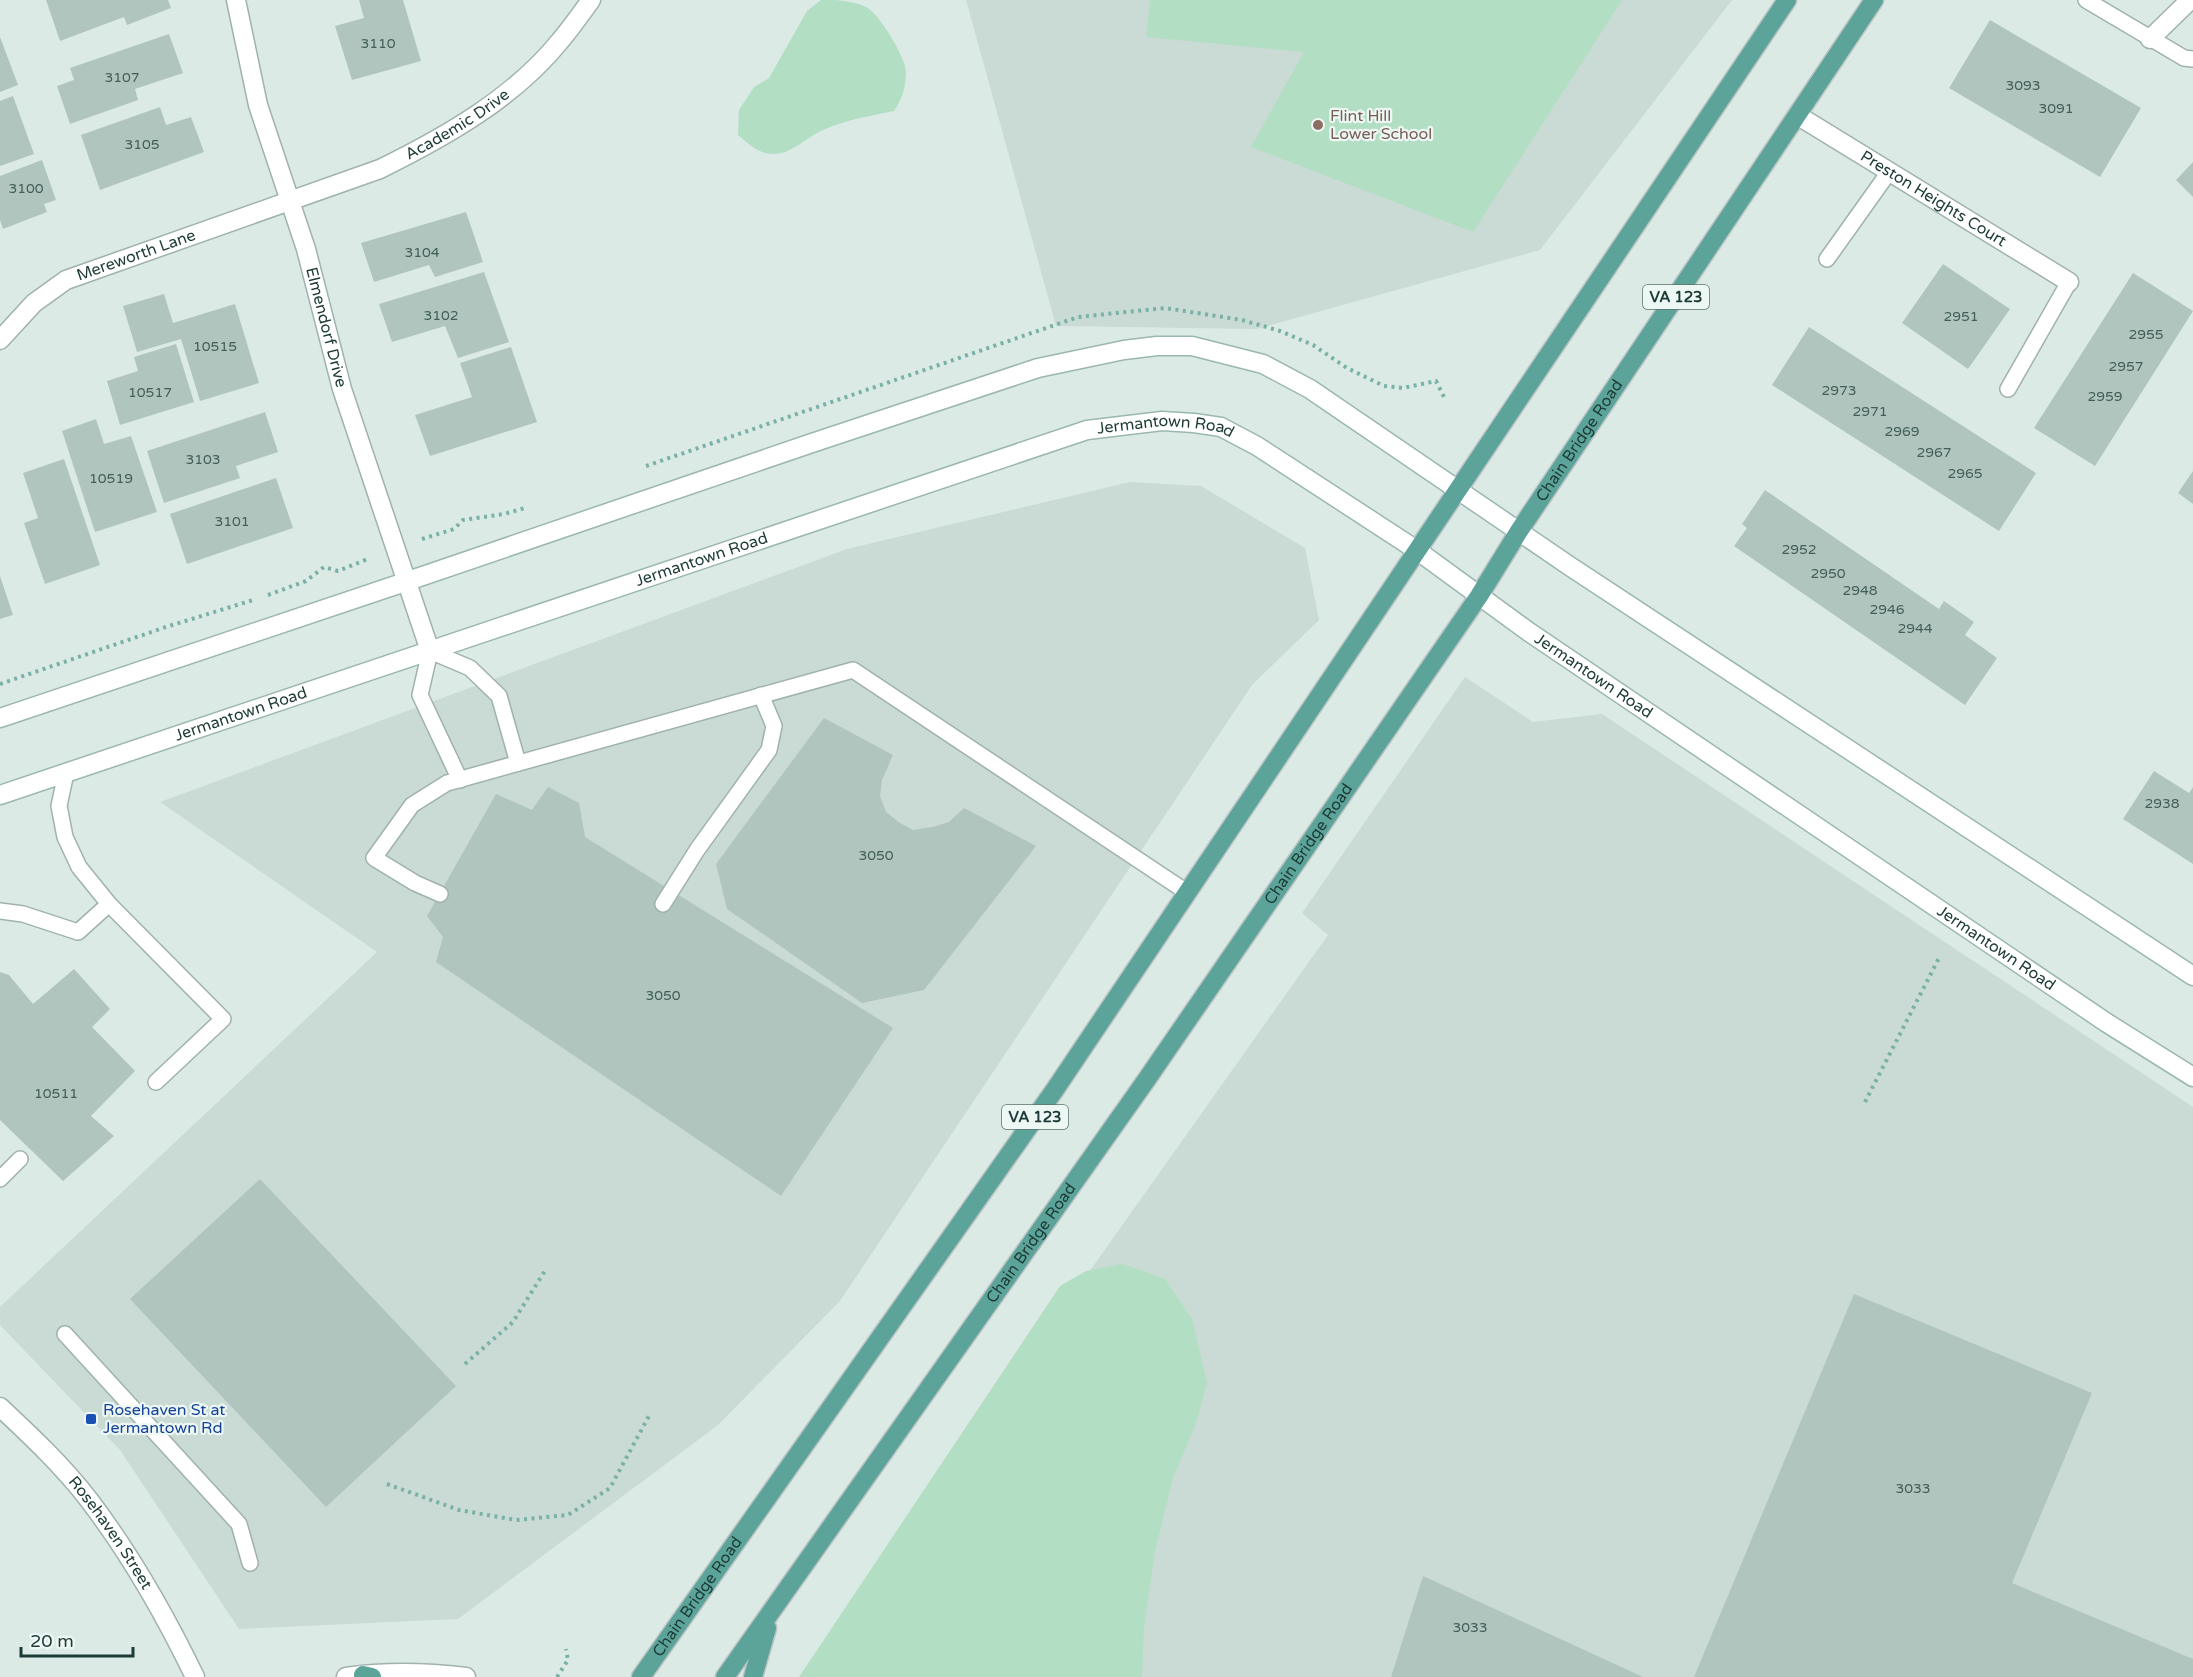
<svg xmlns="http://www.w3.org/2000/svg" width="2193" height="1677" font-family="'Varela Round',sans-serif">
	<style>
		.built { fill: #cadad5 }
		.green { fill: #b2dec3 }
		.building { fill: #b1c5bf }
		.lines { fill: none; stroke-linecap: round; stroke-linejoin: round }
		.lane-casing { stroke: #9fb2ae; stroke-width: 18 }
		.street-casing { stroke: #9fb2ae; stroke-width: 21 }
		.secondary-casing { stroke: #9ab7b0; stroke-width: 21 }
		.primary-casing { stroke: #bbc4c3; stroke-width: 21 }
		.path { stroke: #79b1a6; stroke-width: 4; stroke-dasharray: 3 4.5; stroke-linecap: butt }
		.lane { stroke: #fff; stroke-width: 15 }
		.street { stroke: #fff; stroke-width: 18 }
		.secondary { stroke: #fff; stroke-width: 18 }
		.primary { stroke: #5ca49a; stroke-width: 18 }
		.education-dot { fill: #8d6e63; stroke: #edf7f3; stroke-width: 2 }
		.transit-dot { fill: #1a4fb4; stroke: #edf7f3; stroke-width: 2 }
		.labels { text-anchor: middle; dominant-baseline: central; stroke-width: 4.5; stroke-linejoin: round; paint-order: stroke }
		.number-label { font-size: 14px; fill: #425e58 }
		.shield { fill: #edf7f3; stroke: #5b736f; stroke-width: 1.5 }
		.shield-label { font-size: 15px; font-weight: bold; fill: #1d3b36 }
		.education-label { font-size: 16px; fill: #785e54; stroke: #edf7f3; text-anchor: start }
		.street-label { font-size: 16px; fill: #1d3b36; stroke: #edf7f3 }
		.transit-label { font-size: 16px; fill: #164399; stroke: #edf7f3; text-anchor: start }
	</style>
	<rect width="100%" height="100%" fill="#dceae6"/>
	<!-- built -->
	<g class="built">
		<polygon points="966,0 1732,0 1540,250 1257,329 1056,326"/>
		<polygon points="1130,482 1201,486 1305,548 1319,620 1252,685 840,1301 718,1425 458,1619 239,1629 120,1450 0,1325 0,1307 377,952 160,802 847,549"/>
		<polygon points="1465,677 1533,722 1602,714 2193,1107 2193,1677 856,1677 882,1564 1328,935 1302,913"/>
	</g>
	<!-- green -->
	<g class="green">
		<path d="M821,0C837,0 851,0 866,7C879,13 906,58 906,72C906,87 902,99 894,111C870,116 843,120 821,131C806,138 791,154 774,154C758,154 750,145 738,135L739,110L754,87L769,78L807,11Z"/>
		<polygon points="1150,0 1622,0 1473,232 1251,147 1304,52 1146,37"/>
		<polygon points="1123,1264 1165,1279 1192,1319 1207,1383 1196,1423 1173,1478 1155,1551 1144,1627 1142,1677 799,1677 1060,1286 1086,1271"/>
	</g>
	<!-- building -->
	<g class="building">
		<polygon points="46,0 168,0 171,8 127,25 124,17 60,41"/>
		<polygon points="359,0 403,0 421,61 352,80 335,26 364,18"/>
		<polygon points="1990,20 2141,108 2100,177 1949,88"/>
		<polygon points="169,34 183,73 135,89 138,100 70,124 57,86 74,80 70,68"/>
		<polygon points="0,37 18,85 0,92"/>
		<polygon points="13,96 34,154 0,166 0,101"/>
		<polygon points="160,107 166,125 191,117 204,152 100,190 81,135"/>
		<polygon points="42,160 56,200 44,204 47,212 3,229 0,220 0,176"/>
		<polygon points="2193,162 2193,197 2176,180"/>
		<polygon points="466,212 483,262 435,277 429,265 374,282 361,243"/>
		<polygon points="1943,264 2010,309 1968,369 1902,323"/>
		<polygon points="484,272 509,342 458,358 445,326 392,342 379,304"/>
		<polygon points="2133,273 2193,311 2095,466 2034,428"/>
		<polygon points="164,294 173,323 235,304 259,383 200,401 181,339 137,352 123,306"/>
		<polygon points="1809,327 2036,473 1999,531 1772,385"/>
		<polygon points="176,344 194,402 120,425 107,381 138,371 134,357"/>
		<polygon points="511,347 537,422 430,456 415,415 472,397 460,363"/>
		<polygon points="265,412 278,452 236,466 240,478 164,503 147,451"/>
		<polygon points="96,419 104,444 131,436 157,512 95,532 62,431"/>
		<polygon points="64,459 100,565 45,584 24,523 38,518 23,473"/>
		<polygon points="2193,471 2193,504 2178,493"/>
		<polygon points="276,478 293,528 187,564 170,514"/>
		<polygon points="1765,490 1939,609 1944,601 1974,622 1965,635 1997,658 1965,705 1734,546 1747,528 1742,524"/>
		<polygon points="0,576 13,615 0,619"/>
		<polygon points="824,718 893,755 882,780 880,796 886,812 900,823 913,830 933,827 949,822 964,808 1036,846 924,990 862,1003 727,909 716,864"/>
		<polygon points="2154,771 2189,793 2193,787 2193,864 2123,819"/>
		<polygon points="548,787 579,803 585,837 893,1028 781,1196 436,962 443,937 427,916 496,794 532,810"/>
		<polygon points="74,969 110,1009 92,1027 135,1071 91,1116 114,1136 63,1181 0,1120 0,972 9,975 33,1004"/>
		<polygon points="260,1179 456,1386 326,1507 130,1299"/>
		<polygon points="1854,1294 2092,1393 2012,1583 2193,1659 2193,1677 1694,1677"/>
		<polygon points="1423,1576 1643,1677 1391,1677"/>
	</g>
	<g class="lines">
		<!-- lane casing -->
		<g class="lane-casing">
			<g id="lane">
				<polyline points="2086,0 2184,58 2193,59"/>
				<polyline points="1827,259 1889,172"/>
				<polyline points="2008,389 2069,282"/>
				<polyline points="66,773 59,806 65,837 79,867 109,904 223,1019 156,1082"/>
				<polyline points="460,780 420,695 430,651 470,668 499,696 518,763"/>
				<polyline points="440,894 415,883 374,858 412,805 447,783 853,670 1188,893"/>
				<polyline points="663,904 697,850 769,750 774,726 761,695"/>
				<polyline points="0,911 23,914 78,932 109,904"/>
				<polyline points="0,1179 20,1159"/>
				<polyline points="65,1334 239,1524 250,1563"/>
			</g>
		</g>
		<!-- street casing -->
		<g class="street-casing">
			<g id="street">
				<path id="s1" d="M236,0L258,105L306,249L342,389L430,651"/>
				<polyline points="2150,39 2190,0"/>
				<path id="s2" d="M1797,115L2069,282"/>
				<path id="s3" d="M0,340L34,303L66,280L380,169C445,137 514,98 560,41C571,28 581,14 591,0"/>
				<path id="s4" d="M0,1407C31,1436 63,1466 89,1500C131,1555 165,1615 195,1677"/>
				<path d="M346,1677C387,1671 425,1672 466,1677"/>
			</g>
		</g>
		<!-- secondary casing -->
		<g class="secondary-casing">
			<g id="secondary">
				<polyline points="0,718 405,582 812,443 1038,368 1124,350 1157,346 1192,346 1263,364 1310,389 1571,567 2193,976"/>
				<path id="s5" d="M0,795L1087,430L1162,421L1194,423L1221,427L1257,446L1418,551L1529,632L2107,1023L2193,1077"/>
			</g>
		</g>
		<!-- primary casing -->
		<g class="primary-casing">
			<g id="primary">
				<polyline points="363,1675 372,1677"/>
				<path id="s6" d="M641,1677L1056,1088L1787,0"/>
				<path id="s7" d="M725,1677L1147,1079L1479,596L1519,531L1874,0"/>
				<polyline points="753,1677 767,1628"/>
			</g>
		</g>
		<!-- path -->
		<g class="path">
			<polyline points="646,466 1078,317 1165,308 1242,320 1280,331 1313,345 1347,368 1384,386 1403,388 1436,381 1445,399"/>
			<polyline points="422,539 454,529 463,520 504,514 525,508"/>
			<polyline points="268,595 306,581 324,567 338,571 370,558"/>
			<polyline points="0,684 166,627 253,600"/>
			<polyline points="1865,1102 1940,956"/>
			<polyline points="465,1364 513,1322 546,1269"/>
			<polyline points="387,1484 459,1510 516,1520 568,1515 610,1488 650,1414"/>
			<polyline points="557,1677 568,1660 566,1649"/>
		</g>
		<!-- lane -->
		<use href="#lane" class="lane"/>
		<!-- street -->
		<use href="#street" class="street"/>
		<!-- secondary -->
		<use href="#secondary" class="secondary"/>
		<!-- primary -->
		<use href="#primary" class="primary"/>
	</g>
	<!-- markers -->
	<circle class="education-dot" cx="1318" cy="125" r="6"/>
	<rect class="transit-dot" x="85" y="1413" width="12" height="12" rx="3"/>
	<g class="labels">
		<!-- number labels -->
		<g class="number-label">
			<text x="378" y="43">3110</text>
			<text x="122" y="77">3107</text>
			<text x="2023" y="85">3093</text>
			<text x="2056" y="108">3091</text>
			<text x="142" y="144">3105</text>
			<text x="26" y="188">3100</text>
			<text x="422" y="252">3104</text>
			<text x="441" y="315">3102</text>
			<text x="1961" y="316">2951</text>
			<text x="2146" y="334">2955</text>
			<text x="215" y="346">10515</text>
			<text x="2126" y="366">2957</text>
			<text x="1839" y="390">2973</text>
			<text x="150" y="392">10517</text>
			<text x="2105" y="396">2959</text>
			<text x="1870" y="411">2971</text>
			<text x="1902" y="431">2969</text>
			<text x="1934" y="452">2967</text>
			<text x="203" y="459">3103</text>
			<text x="1965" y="473">2965</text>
			<text x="111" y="478">10519</text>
			<text x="232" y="521">3101</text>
			<text x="1799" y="549">2952</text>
			<text x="1828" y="573">2950</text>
			<text x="1860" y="590">2948</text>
			<text x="1887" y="609">2946</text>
			<text x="1915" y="628">2944</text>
			<text x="2162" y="803">2938</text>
			<text x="876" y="855">3050</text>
			<text x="663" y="995">3050</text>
			<text x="56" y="1093">10511</text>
			<text x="1913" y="1488">3033</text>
			<text x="1470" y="1627">3033</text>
		</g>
		<!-- shield labels -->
		<g class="shield">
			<rect x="1643" y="285" width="66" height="24" rx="4.5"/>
			<rect x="1002" y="1105" width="66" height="24" rx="4.5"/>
		</g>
		<g class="shield-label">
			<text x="1676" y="297">VA 123</text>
			<text x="1035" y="1117">VA 123</text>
		</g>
		<!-- education labels -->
		<g class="education-label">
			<text x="1330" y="116">Flint Hill<tspan x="1330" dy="18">Lower School</tspan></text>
		</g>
		<!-- street labels -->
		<g class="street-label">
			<text stroke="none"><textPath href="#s3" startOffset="512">Academic Drive</textPath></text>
			<text stroke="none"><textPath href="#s2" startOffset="160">Preston Heights Court</textPath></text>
			<text stroke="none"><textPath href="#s3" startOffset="164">Mereworth Lane</textPath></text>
			<text stroke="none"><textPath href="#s1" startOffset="340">Elmendorf Drive</textPath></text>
			<text stroke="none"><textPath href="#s5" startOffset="1226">Jermantown Road</textPath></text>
			<text stroke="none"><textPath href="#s7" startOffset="1503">Chain Bridge Road</textPath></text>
			<text stroke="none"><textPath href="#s5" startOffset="740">Jermantown Road</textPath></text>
			<text stroke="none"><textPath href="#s5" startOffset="1730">Jermantown Road</textPath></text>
			<text stroke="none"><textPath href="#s5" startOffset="254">Jermantown Road</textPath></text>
			<text stroke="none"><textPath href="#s7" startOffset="1017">Chain Bridge Road</textPath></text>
			<text stroke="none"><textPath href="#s5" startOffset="2216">Jermantown Road</textPath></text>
			<text stroke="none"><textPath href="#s7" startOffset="531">Chain Bridge Road</textPath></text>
			<text stroke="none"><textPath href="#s4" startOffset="168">Rosehaven Street</textPath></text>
			<text stroke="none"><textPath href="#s6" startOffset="98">Chain Bridge Road</textPath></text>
		</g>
		<!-- transit labels -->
		<g class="transit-label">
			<text x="103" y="1410">Rosehaven St at<tspan x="103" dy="18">Jermantown Rd</tspan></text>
		</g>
	</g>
	<!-- scale -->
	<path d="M21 1647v9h112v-9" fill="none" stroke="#1d3b36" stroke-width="3"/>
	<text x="30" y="1647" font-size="18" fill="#1d3b36" stroke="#edf7f3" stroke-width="4.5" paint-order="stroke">20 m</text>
</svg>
